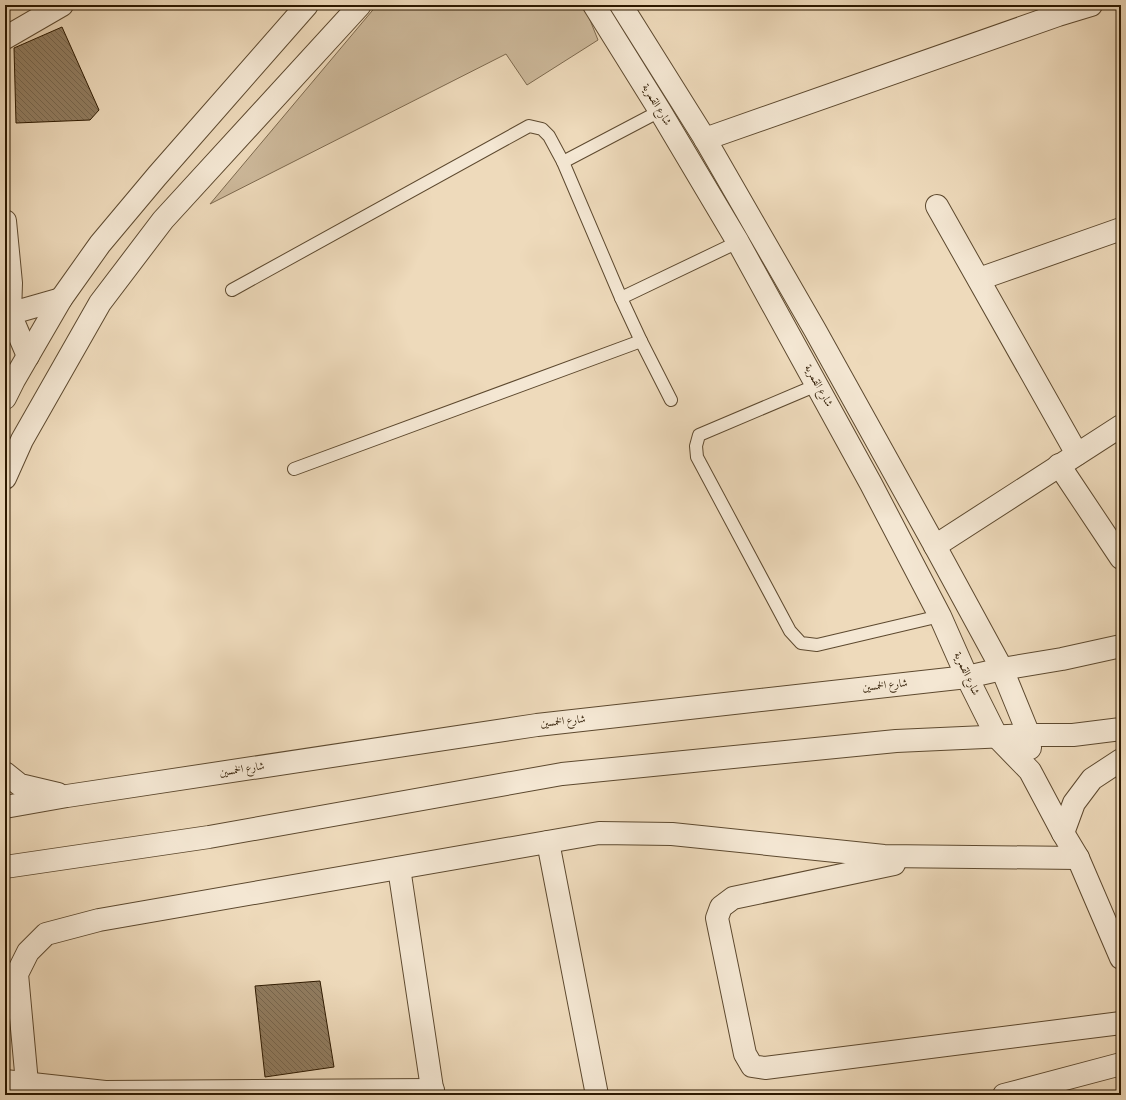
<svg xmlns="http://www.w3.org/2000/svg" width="1126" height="1100" font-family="Vollkorn,Amiri,serif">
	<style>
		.park { fill: #cdb99b; stroke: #7d694e }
		.building { fill: url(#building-back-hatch); stroke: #2d1900 }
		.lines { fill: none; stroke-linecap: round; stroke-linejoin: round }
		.service-casing { stroke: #5d492f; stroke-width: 14 }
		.minor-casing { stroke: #5d492f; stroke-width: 24 }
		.tertiary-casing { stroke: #5d492f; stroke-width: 24 }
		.service { stroke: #f4e7d3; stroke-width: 12 }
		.minor { stroke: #f4e7d3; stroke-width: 22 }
		.tertiary { stroke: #f4e7d3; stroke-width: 22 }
		.labels { text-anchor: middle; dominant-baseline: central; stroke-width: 4; stroke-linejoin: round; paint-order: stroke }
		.street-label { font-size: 11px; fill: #2d1900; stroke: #f4e7d3 }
	</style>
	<defs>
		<pattern id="building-back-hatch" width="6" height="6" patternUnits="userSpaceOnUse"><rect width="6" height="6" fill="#917d61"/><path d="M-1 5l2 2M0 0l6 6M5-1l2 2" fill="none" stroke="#77664e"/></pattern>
	</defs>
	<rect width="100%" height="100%" fill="#eedabb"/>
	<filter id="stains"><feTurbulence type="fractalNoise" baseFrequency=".005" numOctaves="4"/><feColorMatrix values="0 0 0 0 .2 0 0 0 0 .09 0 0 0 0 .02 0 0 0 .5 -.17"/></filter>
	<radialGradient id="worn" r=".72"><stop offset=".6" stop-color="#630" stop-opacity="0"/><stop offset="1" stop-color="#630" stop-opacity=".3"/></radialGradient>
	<!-- park -->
	<polygon class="park" points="377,5 582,5 588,15 598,40 527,85 506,54 210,204"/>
	<!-- building -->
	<g class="building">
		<polygon points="62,27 99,110 90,120 16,123 14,48"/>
		<polygon points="320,981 334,1067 265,1077 255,986"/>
	</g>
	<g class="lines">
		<!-- service casing -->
		<g class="service-casing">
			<g id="service">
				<polyline points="563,162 660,111"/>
				<polyline points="232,290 529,126 542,129 549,136 563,162 621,298"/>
				<polyline points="817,385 699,435 696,446 697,457 790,631 801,643 817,645 940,616"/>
				<polyline points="671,400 641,341 621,298 738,242"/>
				<polyline points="294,469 641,341"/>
			</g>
		</g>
		<!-- minor casing -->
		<g class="minor-casing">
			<g id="minor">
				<polyline points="5,38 62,5"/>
				<polyline points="705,139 1058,15 1091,5"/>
				<polyline points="937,206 1077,454"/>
				<polyline points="5,221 11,283 10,314 28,356"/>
				<polyline points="979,279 1121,229"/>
				<polyline points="5,315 61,299"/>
				<polyline points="5,398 14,380 61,299 100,244 157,176 307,5"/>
				<polyline points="1059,465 1121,558"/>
				<polyline points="5,478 22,440 100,303 163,220 360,5"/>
				<polyline points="935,546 1121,426"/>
				<polyline points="548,842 597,1095"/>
				<polyline points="894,864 733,898 721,907 717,918 745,1054 752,1066 765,1068 1121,1023"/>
				<polyline points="399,868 433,1095"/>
				<polyline points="5,1081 105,1092 433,1090"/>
				<polyline points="27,1083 17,974 28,952 46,934 99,920 599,833 672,834 884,856 1078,858"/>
				<polyline points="1004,1095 1121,1064"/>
			</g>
		</g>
		<!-- tertiary casing -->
		<g class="tertiary-casing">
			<g id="tertiary">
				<polyline points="594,5 660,111 738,242 871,484 940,616 967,677 997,737 1030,771 1063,833 1078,858 1121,958"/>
				<polyline points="621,5 705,139 815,330 935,546 1002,669 1029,735 1030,748"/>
				<polyline points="5,773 20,785 58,794"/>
				<polyline points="5,807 67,796 537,725 967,677 1002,669 1062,659 1121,646"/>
				<polyline points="1063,833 1074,803 1092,779 1121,760"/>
				<polyline points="5,867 209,837 562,774 896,741 1029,735 1073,735 1121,729"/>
			</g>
		</g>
		<!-- service -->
		<use href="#service" class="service"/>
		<!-- minor -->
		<use href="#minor" class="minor"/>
		<!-- tertiary -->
		<use href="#tertiary" class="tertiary"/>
	</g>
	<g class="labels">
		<!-- street labels -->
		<g class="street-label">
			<text transform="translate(656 105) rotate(59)">شارع القمرية</text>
			<text transform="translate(818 386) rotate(61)">شارع القمرية</text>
			<text transform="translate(966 674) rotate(65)">شارع القمرية</text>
			<text transform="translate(885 686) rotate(-6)">شارع الخمسين</text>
			<text transform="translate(563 722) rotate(-6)">شارع الخمسين</text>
			<text transform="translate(242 770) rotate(-9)">شارع الخمسين</text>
		</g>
	</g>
	<!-- margin -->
	<rect width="1126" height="1100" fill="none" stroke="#eedabb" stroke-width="20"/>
	<rect x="6" y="6" width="1114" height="1088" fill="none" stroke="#2d1900" stroke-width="2"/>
	<rect x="10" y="10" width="1106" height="1080" fill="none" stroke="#2d1900"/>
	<rect width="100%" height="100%" filter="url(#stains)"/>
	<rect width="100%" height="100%" fill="url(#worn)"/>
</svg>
